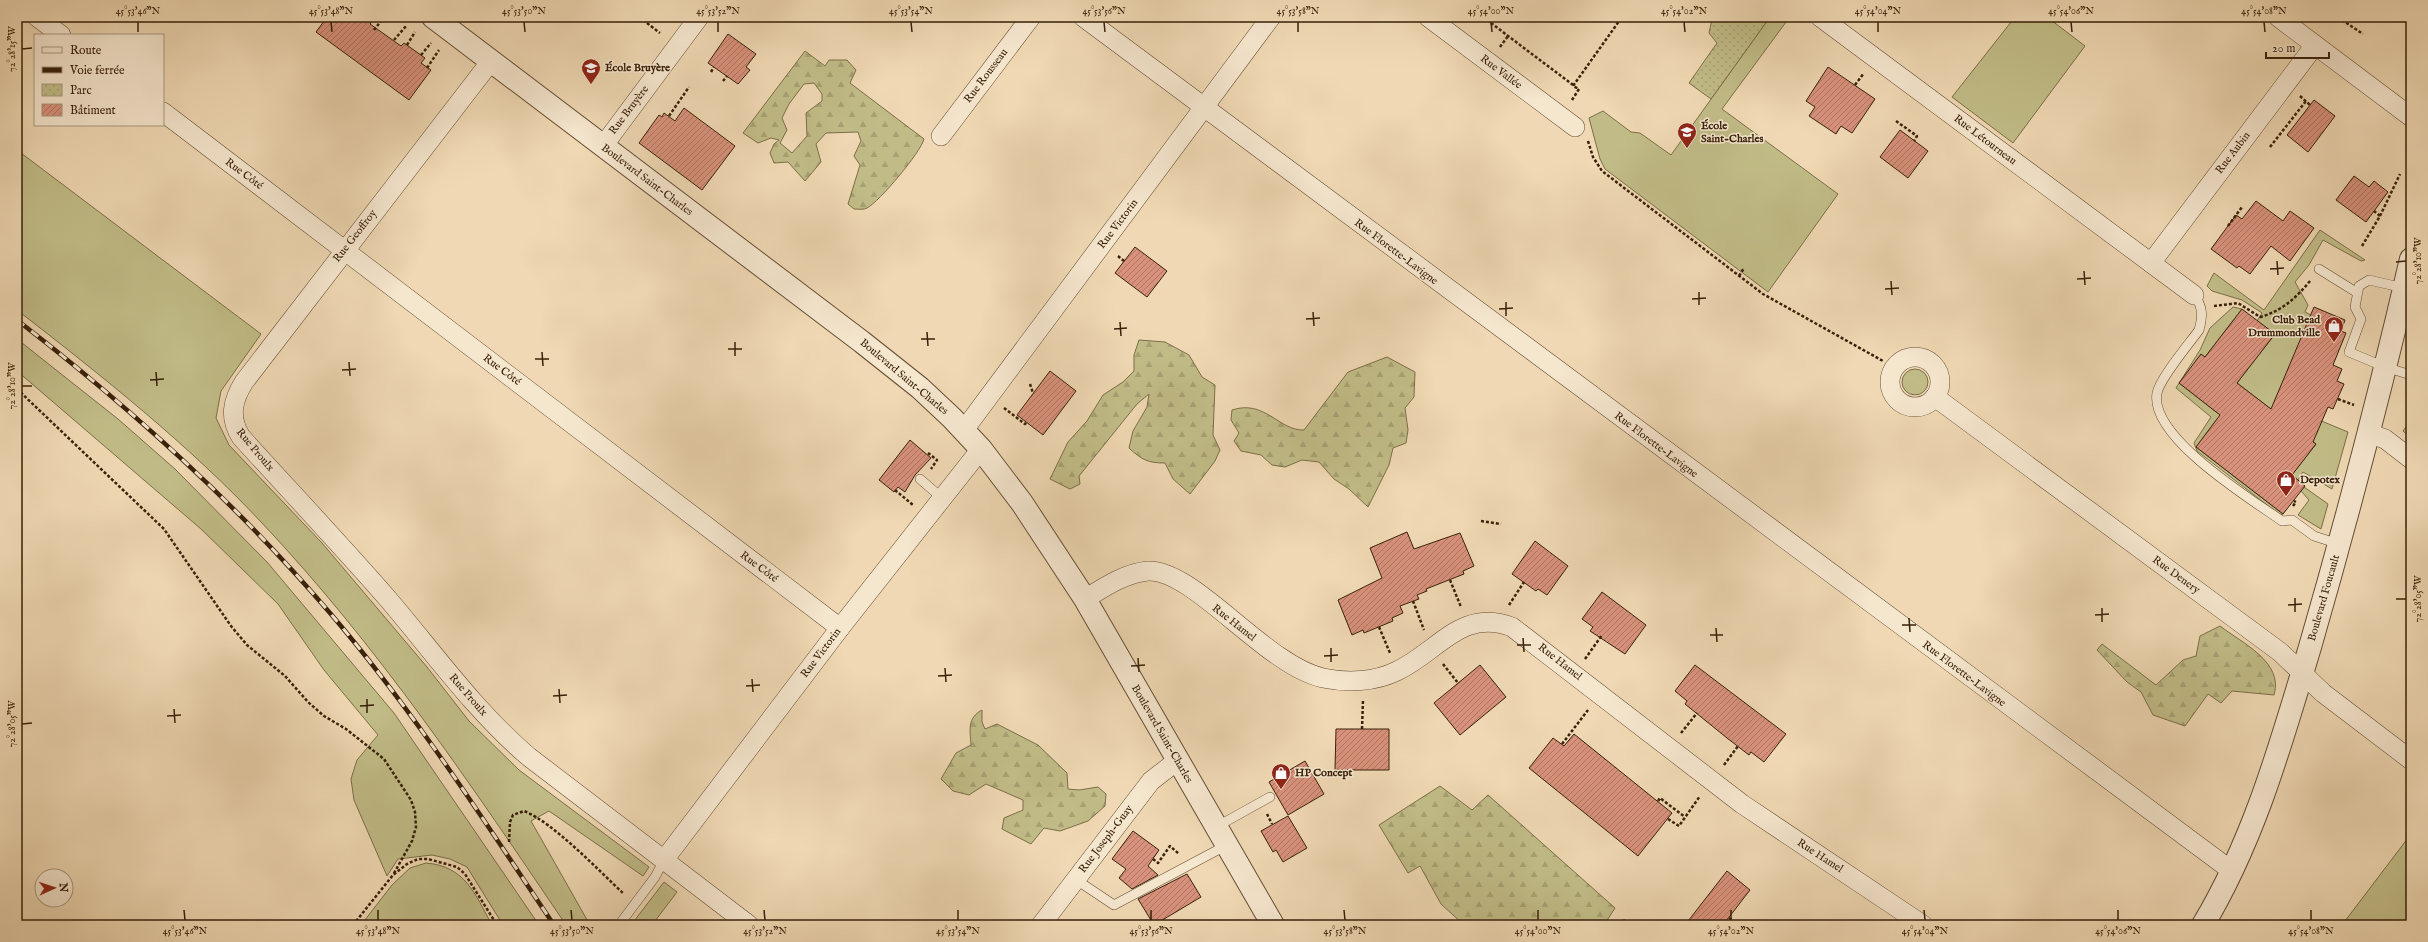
<svg xmlns="http://www.w3.org/2000/svg" width="2428" height="942" font-family="'IM FELL English',serif">
	<style>
		.grass { fill: #c1bc87; stroke: #7c6e48 }
		.forest { fill: url(#forest-firs); stroke: #7c6e48; fill-rule: evenodd }
		.park { fill: url(#park-dots); stroke: #7c6e48 }
		.building { fill: url(#building-hatch); stroke: #382009 }
		.lines { fill: none; stroke-linecap: round; stroke-linejoin: round }
		.service-casing { stroke: #664e34; stroke-width: 10 }
		.minor-casing { stroke: #664e34; stroke-width: 20 }
		.tertiary-casing { stroke: #664e34; stroke-width: 24 }
		.path { stroke: #382009; stroke-width: 2.5; stroke-dasharray: 3 2; stroke-linecap: butt }
		.service { stroke: #f5e6ce; stroke-width: 9 }
		.minor { stroke: #f5e6ce; stroke-width: 19 }
		.tertiary { stroke: #f5e6ce; stroke-width: 22 }
		.rail-casing { stroke: #382009; stroke-width: 4.5 }
		.rail { stroke: #f5e6ce; stroke-width: 3; stroke-dasharray: 9; stroke-linecap: butt }
		.ticks { fill: none; stroke: #382009; stroke-width: 1.5 }
		.labels { text-anchor: middle; dominant-baseline: central; stroke-width: 3; stroke-linejoin: round; paint-order: stroke }
		.poi-label { font-size: 11px; font-weight: bold; fill: #382009; stroke: #f5e6ce; text-anchor: start }
		.street-label { font-size: 11px; fill: #382009; stroke: #f5e6ce }
		.neatline { fill: none; stroke: #382009; stroke-width: 1.5 }
		.ticks-label { font-size: 10px; text-anchor: middle; fill: #382009 }
	</style>
	<defs>
		<pattern id="forest-firs" width="22" height="20" patternUnits="userSpaceOnUse"><rect width="22" height="20" fill="#c1bc87"/><path d="M5 1l3.5 6h-7zM16 11l3.5 6h-7z" fill="#a7a173"/></pattern>
		<pattern id="park-dots" width="8" height="8" patternUnits="userSpaceOnUse"><rect width="8" height="8" fill="#c1bc87"/><path d="M2 2h.1M6 6h.1" fill="none" stroke="#a7a173" stroke-width="1.8" stroke-linecap="round"/></pattern>
		<pattern id="building-hatch" width="6" height="6" patternUnits="userSpaceOnUse"><rect width="6" height="6" fill="#d8917b"/><path d="M-1 1l2-2M0 6l6-6M5 7l2-2" fill="none" stroke="#b07663"/></pattern>
	</defs>
	<rect width="100%" height="100%" fill="#efd8b3"/>
	<filter id="stains"><feTurbulence type="fractalNoise" baseFrequency=".005" numOctaves="4"/><feColorMatrix values="0 0 0 0 .2 0 0 0 0 .09 0 0 0 0 .02 0 0 0 .5 -.17"/></filter>
	<radialGradient id="worn" r=".72"><stop offset=".6" stop-color="#630" stop-opacity="0"/><stop offset="1" stop-color="#630" stop-opacity=".3"/></radialGradient>
	<!-- grass -->
	<g class="grass">
		<polygon points="1770,17 1789,18 1722,109 1838,194 1768,292 1605,169 1600,159 1589,118 1603,111 1631,132 1640,133 1671,155"/>
		<polygon points="2015,17 2047,17 2085,46 2013,143 1952,97"/>
		<path d="M17,150L261,334L221,391L216,418L229,445L322,543L427,667L469,721L519,770L649,867L643,876L549,811L531,821L590,925H566C472,786 378,646 262,523C188,444 102,376 17,310Z"/>
		<polygon points="2320,230 2365,260 2361,261 2323,240 2309,265 2295,282 2308,305 2305,312 2311,315 2295,410 2348,432 2332,489 2303,472 2298,480 2274,461 2295,471 2316,444 2237,383 2275,334 2257,321 2262,313 2242,300 2212,291 2207,286 2214,273 2264,310"/>
		<polygon points="2233,307 2242,309 2205,357 2201,355 2179,383 2264,449 2262,452 2218,418 2196,447 2283,514 2280,515 2197,451 2194,443 2211,417 2176,388 2200,350 2210,328"/>
		<polygon points="17,339 118,419 175,469 267,562 394,713 539,925 503,925 467,867 450,859 432,855 398,859 387,876 354,800 351,779 357,760 378,735 324,670 278,604 201,529 17,371"/>
		<circle cx="1915" cy="382" r="13"/>
		<polygon points="2411,420 2411,438 2403,431"/>
		<polygon points="2304,487 2328,504 2321,529 2298,515 2309,500 2301,491"/>
		<polygon points="2411,834 2411,925 2342,925"/>
		<path d="M426,863C465,866 475,894 492,925H361L392,885L410,868Z"/>
		<polygon points="664,882 677,892 652,925 631,925"/>
	</g>
	<!-- forest -->
	<g class="forest">
		<path d="M805,51L825,66L829,60H847L856,70L850,83L924,139C921,152 879,202 867,208C864,210 858,209 854,209L848,204L860,165L854,156L861,141L858,132L826,133L816,144L821,162L805,181L788,162L774,163L770,153L774,144L779,140L771,138L758,143L743,133ZM814,83L822,94V101L806,113L807,136L792,153L780,143L787,130L782,118L789,104L804,84Z"/>
		<path d="M1139,340L1165,342L1189,355L1202,377L1215,385L1213,435L1220,450L1215,461L1190,494L1173,479L1165,463C1148,463 1142,460 1129,448L1133,431L1147,407L1149,394L1137,404L1079,476L1080,484L1070,489L1050,479L1068,442L1087,421L1103,395L1123,382L1134,371V355Z"/>
		<path d="M1387,357L1415,372L1414,397L1405,408L1408,430L1406,443L1393,448L1389,465L1368,507L1349,489L1334,479L1319,462L1302,460L1285,467L1272,465L1261,455L1241,451L1234,441L1239,433L1231,420L1232,410C1265,399 1279,431 1304,430L1348,372Z"/>
		<path d="M2220,626C2242,643 2284,662 2274,695L2232,691L2221,703L2208,694L2185,726L2153,715L2141,692L2127,682L2097,650L2102,644L2156,685L2183,660L2196,656L2200,636Z"/>
		<path d="M982,710V722L985,729L997,724L1038,745L1067,773L1068,789L1079,790L1098,787L1106,794L1105,806L1088,821L1060,831L1044,828L1031,844L1002,829L1004,818L1023,810V800L986,784L969,795L953,791L941,779L956,753L971,745C970,730 967,718 982,710Z"/>
		<polygon points="1440,786 1472,810 1488,795 1615,908 1604,925 1464,925 1441,904 1420,866 1408,873 1379,825"/>
	</g>
	<!-- park -->
	<polygon class="park" points="1711,17 1770,17 1711,99 1689,83 1717,43 1709,33 1712,19"/>
	<!-- building -->
	<g class="building">
		<polygon points="327,17 375,17 370,24 401,46 404,43 425,58 421,63 431,70 409,100 316,32"/>
		<polygon points="728,34 756,54 746,67 750,70 738,84 708,63"/>
		<polygon points="1828,67 1875,99 1852,133 1841,126 1836,134 1809,116 1815,107 1806,101"/>
		<polygon points="2314,100 2335,116 2308,152 2287,135"/>
		<polygon points="684,108 735,146 702,190 639,143 659,115 662,117 664,113 675,121"/>
		<polygon points="1900,130 1928,151 1908,178 1880,157"/>
		<polygon points="2354,176 2369,187 2374,181 2388,192 2366,222 2336,200"/>
		<polygon points="2256,201 2283,221 2290,211 2314,228 2290,261 2271,246 2250,274 2239,266 2237,268 2211,249 2236,215 2242,219"/>
		<polygon points="1135,247 1167,271 1147,297 1115,273"/>
		<polygon points="2314,307 2345,320 2341,331 2346,333 2333,365 2342,369 2337,381 2344,384 2333,409 2328,407 2313,442 2316,444 2292,475 2305,486 2283,514 2196,447 2220,415 2179,383 2201,354 2205,357 2242,309 2275,334 2237,383 2271,409"/>
		<polygon points="1050,371 1076,391 1043,435 1017,415"/>
		<polygon points="910,440 931,458 915,475 905,492 898,487 894,492 879,480"/>
		<polygon points="1407,532 1414,549 1460,533 1474,566 1463,571 1464,574 1426,589 1427,591 1417,595 1419,599 1400,606 1403,613 1392,618 1393,621 1364,633 1363,630 1352,635 1338,600 1382,578 1370,548"/>
		<polygon points="1535,541 1568,566 1547,595 1538,589 1536,591 1512,574"/>
		<polygon points="1602,592 1646,625 1625,654 1590,631 1593,627 1582,619"/>
		<polygon points="1480,665 1506,697 1460,735 1434,703"/>
		<polygon points="1695,665 1786,734 1764,762 1751,752 1749,755 1727,738 1685,704 1687,701 1675,691"/>
		<polygon points="1336,729 1389,729 1389,770 1335,770"/>
		<polygon points="1574,734 1672,813 1638,856 1529,768 1553,738 1564,746"/>
		<polygon points="1305,761 1324,794 1288,815 1269,782"/>
		<polygon points="1288,816 1307,848 1283,862 1276,850 1273,852 1261,831"/>
		<polygon points="1133,831 1159,850 1148,866 1158,875 1132,889 1119,878 1126,869 1112,859"/>
		<polygon points="1727,871 1750,890 1723,925 1685,925"/>
		<polygon points="1187,874 1201,897 1154,925 1138,899"/>
	</g>
	<g class="lines">
		<!-- service casing -->
		<g class="service-casing">
			<g id="service">
				<polyline points="2319,269 2356,292"/>
				<polyline points="2404,288 2369,280 2359,286 2355,307 2361,319 2349,352 2385,367 2411,375"/>
				<path d="M2194,295C2203,306 2203,317 2199,330C2189,344 2160,378 2157,393C2149,437 2251,499 2282,521L2292,520L2314,536L2339,544"/>
				<polyline points="920,479 942,498"/>
				<polyline points="1216,827 1270,797"/>
				<polyline points="1075,879 1114,905 1227,845"/>
				<polyline points="619,925 655,877 664,860"/>
			</g>
		</g>
		<!-- minor casing -->
		<g class="minor-casing">
			<g id="minor">
				<polyline points="37,17 61,35"/>
				<polyline points="1083,17 2232,871"/>
				<polyline points="1428,17 1575,127"/>
				<polyline points="1820,17 2194,295"/>
				<polyline points="2278,17 2411,117"/>
				<path d="M491,61L244,382C232,401 229,418 241,437C290,491 340,544 388,599C434,653 475,711 529,757L749,925"/>
				<polyline points="163,112 840,628"/>
				<polyline points="941,136 1031,17"/>
				<polyline points="603,146 699,17"/>
				<polyline points="2151,263 2315,45"/>
				<circle cx="1915" cy="382" r="25"/>
				<polyline points="1935,397 2280,652 2323,693 2411,760"/>
				<polyline points="964,430 1271,17"/>
				<polyline points="2368,433 2385,439 2411,459"/>
				<path d="M1085,599C1103,588 1125,573 1148,571C1194,569 1265,665 1323,678C1347,683 1375,682 1397,671C1439,651 1461,608 1512,627L1742,804L1923,925"/>
				<polyline points="664,860 840,628 981,449"/>
				<polyline points="1041,925 1151,781 1178,760"/>
			</g>
		</g>
		<!-- tertiary casing -->
		<g class="tertiary-casing">
			<g id="tertiary">
				<polyline points="433,17 862,342 920,388 952,418 981,449 1022,503 1085,599 1273,925"/>
				<path d="M2203,925C2255,838 2281,743 2310,647C2347,519 2381,389 2411,259"/>
			</g>
		</g>
		<!-- path -->
		<g class="path">
			<polyline points="639,17 660,33"/>
			<polyline points="1483,17 1573,85"/>
			<polyline points="2342,20 2363,34"/>
			<polyline points="374,30 384,17"/>
			<polyline points="394,40 407,25"/>
			<polyline points="407,45 415,32"/>
			<polyline points="1500,47 1508,36"/>
			<polyline points="421,55 431,43"/>
			<polyline points="427,68 439,50"/>
			<polyline points="711,72 714,67"/>
			<polyline points="723,81 727,76"/>
			<polyline points="1855,85 1864,73"/>
			<polyline points="2300,96 2310,105"/>
			<polyline points="1572,100 1579,89 1573,86 1622,17"/>
			<polyline points="669,116 689,87"/>
			<polyline points="1896,121 1917,136 1914,141"/>
			<polyline points="1588,141 1593,157 1602,171 1763,294 1883,361"/>
			<polyline points="2270,147 2306,101"/>
			<polyline points="2380,216 2400,174"/>
			<polyline points="2228,226 2242,207"/>
			<polyline points="2362,246 2380,216 2374,211"/>
			<polyline points="1118,256 1124,261"/>
			<polyline points="1739,276 1744,268"/>
			<path d="M2214,306L2238,303L2260,317C2282,311 2296,298 2310,281"/>
			<polyline points="1030,384 1033,393"/>
			<polyline points="17,389 164,529 231,626 247,645 285,676 308,702 324,716 346,729 384,759 411,800 415,812 416,827 412,841 393,875"/>
			<polyline points="2338,399 2354,405"/>
			<polyline points="1004,408 1025,424 1027,422"/>
			<polyline points="928,453 937,460 931,469"/>
			<polyline points="895,490 913,505"/>
			<polyline points="2293,506 2296,502 2294,501"/>
			<polyline points="1481,521 1501,524"/>
			<polyline points="1450,580 1461,607"/>
			<polyline points="1413,601 1424,630"/>
			<polyline points="1509,605 1524,582"/>
			<polyline points="1379,627 1390,653"/>
			<polyline points="1585,659 1602,635"/>
			<polyline points="1443,664 1458,683"/>
			<polyline points="1362,729 1363,700"/>
			<polyline points="1681,733 1697,713"/>
			<polyline points="1562,744 1588,710"/>
			<polyline points="1724,765 1738,746"/>
			<polyline points="1658,801 1660,798 1685,817"/>
			<polyline points="1267,814 1272,824"/>
			<polyline points="1668,819 1679,826 1700,796"/>
			<path d="M509,842L510,822L513,815L524,811C554,823 599,871 624,894"/>
			<polyline points="1153,859 1158,863 1170,846 1179,854"/>
			<polyline points="1729,918 1739,925"/>
			<polyline points="353,925 393,875 407,864 418,859 428,859 457,867 465,874 497,925"/>
			<polyline points="1619,925 1625,920"/>
		</g>
		<!-- service -->
		<use href="#service" class="service"/>
		<!-- minor -->
		<use href="#minor" class="minor"/>
		<!-- tertiary -->
		<use href="#tertiary" class="tertiary"/>
		<!-- rail casing -->
		<g class="rail-casing">
			<path id="rail" d="M17,320C131,408 237,504 330,613C413,710 483,819 554,925"/>
		</g>
		<!-- rail -->
		<use href="#rail" class="rail"/>
	</g>
	<!-- ticks -->
	<path class="ticks" d="M138,22V32M331,22L332,32M524,22L525,32M718,22V32M911,22L912,32M1104,22L1105,32M1298,22V32M1491,22L1492,32M1684,22L1685,32M1878,22V32M2071,22L2072,32M2264,22L2265,32M22,49L32,48M2277,261L2278,275M2396,262L2406,261M2270,269L2284,268M2084,271L2085,285M2077,279L2091,278M1891,281L1892,295M1885,289L1899,288M1699,292V305M1692,299L1706,298M1506,302V316M1499,309L1513,308M1313,312L1314,326M1306,319L1320,318M1120,322L1121,336M1114,329L1127,328M927,332L928,346M921,339H935M735,342V356M728,349H742M542,352L543,366M535,359H549M349,362L350,376M342,370L356,369M156,372L157,386M150,380L164,379M22,386H32M2295,598V612M2396,599H2406M2288,605L2302,604M2102,608V622M2095,615L2109,614M1909,618L1910,632M1902,625H1916M1716,628L1717,642M1710,635H1723M1523,638L1524,652M1517,645H1531M1331,648V662M1324,656L1338,655M1138,658L1139,672M1131,666L1145,665M945,668L946,682M938,676L952,675M752,679L753,692M746,686L760,685M559,689L560,703M553,696L567,695M367,699V713M360,706L374,705M174,709L175,723M167,716L181,715M22,724L32,723M184,910L185,920M378,910V920M571,910L572,920M764,910L765,920M958,910V920M1151,910V920M1344,910L1345,920M1538,910V920M1731,910V920M1924,910L1925,920M2118,910V920M2311,910V920"/>
	<!-- icons -->
	<defs>
		<g id="school-pin" transform="scale(1)"><path d="M0 17L-7.5 6A9.5 9.5 0 1 1 7.5 6Z" fill="#8f2418" stroke="#f5e6ce"/><path d="M0-5L7-2L0 1L-7-2ZM-4 1L0 2.5L4 1V4Q0 6-4 4Z" fill="#fff"/></g>
		<g id="shop-pin" transform="scale(1)"><path d="M0 17L-7.5 6A9.5 9.5 0 1 1 7.5 6Z" fill="#8f2418" stroke="#f5e6ce"/><path d="M-5-2.5h2.3a2.7 3.5 0 0 1 5.4 0H5L5.5 6h-11ZM-1.5-2.5h3a1.5 2.3 0 0 0-3 0Z" fill="#fff"/></g>
	</defs>
	<g fill-rule="evenodd">
		<use href="#school-pin" x="591" y="68"/>
		<use href="#school-pin" x="1687" y="132"/>
		<use href="#shop-pin" x="2334" y="326"/>
		<use href="#shop-pin" x="2286" y="480"/>
		<use href="#shop-pin" x="1281" y="773"/>
	</g>
	<g class="labels">
		<!-- poi labels -->
		<g class="poi-label">
			<text x="605" y="68">École Bruyère</text>
			<text x="1701" y="126">École<tspan x="1701" dy="13">Saint-Charles</tspan></text>
			<text x="2320" y="320" text-anchor="end">Club Bead<tspan x="2320" dy="13">Drummondville</tspan></text>
			<text x="2300" y="480">Depotex</text>
			<text x="1295" y="773">HP Concept</text>
		</g>
		<!-- street labels -->
		<g class="street-label">
			<text transform="translate(1501 72) rotate(37)">Rue Vallée</text>
			<text transform="translate(986 76) rotate(-53)">Rue Rousseau</text>
			<text transform="translate(629 110) rotate(-53)">Rue Bruyère</text>
			<text transform="translate(1985 140) rotate(37)">Rue Létourneau</text>
			<text transform="translate(2233 153) rotate(-53)">Rue Aubin</text>
			<text transform="translate(244 174) rotate(37)">Rue Côté</text>
			<text transform="translate(647 180) rotate(37)">Boulevard Saint-Charles</text>
			<text transform="translate(1118 224) rotate(-53)">Rue Victorin</text>
			<text transform="translate(355 236) rotate(-52)">Rue Geoffroy</text>
			<text transform="translate(1396 252) rotate(37)">Rue Florette-Lavigne</text>
			<text transform="translate(502 370) rotate(37)">Rue Côté</text>
			<text transform="translate(904 377) rotate(40)">Boulevard Saint-Charles</text>
			<text transform="translate(1656 445) rotate(37)">Rue Florette-Lavigne</text>
			<text transform="translate(255 450) rotate(50)">Rue Proulx</text>
			<text transform="translate(759 567) rotate(37)">Rue Côté</text>
			<text transform="translate(2176 575) rotate(36)">Rue Denery</text>
			<text transform="translate(2324 598) rotate(-74)">Boulevard Foucault</text>
			<text transform="translate(1234 623) rotate(38)">Rue Hamel</text>
			<text transform="translate(821 653) rotate(-53)">Rue Victorin</text>
			<text transform="translate(1560 662) rotate(38)">Rue Hamel</text>
			<text transform="translate(1964 674) rotate(37)">Rue Florette-Lavigne</text>
			<text transform="translate(468 695) rotate(49)">Rue Proulx</text>
			<text transform="translate(1162 734) rotate(60)">Boulevard Saint-Charles</text>
			<text transform="translate(1106 839) rotate(-53)">Rue Joseph-Guay</text>
			<text transform="translate(1820 856) rotate(33)">Rue Hamel</text>
		</g>
	</g>
	<!-- margin -->
	<rect width="2428" height="942" fill="none" stroke="#efd8b3" stroke-width="44"/>
	<!-- legend -->
	<rect x="34" y="34" width="130" height="92" fill="#f5e6ce" stroke="#a9977f"/>
	<rect x="42" y="47" width="20" height="6" fill="#f5e6ce" stroke="#a9977f"/>
	<text x="70" y="54" font-size="12" fill="#382009">Route</text>
	<rect x="42" y="67" width="20" height="6" fill="#382009" stroke="#a9977f"/>
	<text x="70" y="74" font-size="12" fill="#382009">Voie ferrée</text>
	<rect x="42" y="84" width="20" height="12" fill="url(#park-dots)" stroke="#a9977f"/>
	<text x="70" y="94" font-size="12" fill="#382009">Parc</text>
	<rect x="42" y="104" width="20" height="12" fill="url(#building-hatch)" stroke="#a9977f"/>
	<text x="70" y="114" font-size="12" fill="#382009">Bâtiment</text>
	<!-- north arrow -->
	<g transform="translate(54 888) rotate(87)"><circle r="19" fill="#f5e6ce" stroke="#a9977f"/>
	<path d="M0-3L7 15L0 10L-7 15Z" fill="#8f2418"/>
	<text y="-6" font-size="11" font-weight="bold" text-anchor="middle" fill="#382009">N</text>
	</g>
	<!-- scale -->
	<path d="M2266 52v6h63v-6" fill="none" stroke="#382009" stroke-width="2"/>
	<text x="2272" y="52" font-size="12" fill="#382009" stroke="#f5e6ce" stroke-width="3" paint-order="stroke">20 m</text>
	<rect x="22" y="22" width="2384" height="898" class="neatline"/>
	<g class="ticks-label">
		<text x="138" y="14">45°53'46"N</text>
		<text x="331" y="14">45°53'48"N</text>
		<text x="524" y="14">45°53'50"N</text>
		<text x="718" y="14">45°53'52"N</text>
		<text x="911" y="14">45°53'54"N</text>
		<text x="1104" y="14">45°53'56"N</text>
		<text x="1298" y="14">45°53'58"N</text>
		<text x="1491" y="14">45°54'00"N</text>
		<text x="1684" y="14">45°54'02"N</text>
		<text x="1878" y="14">45°54'04"N</text>
		<text x="2071" y="14">45°54'06"N</text>
		<text x="2264" y="14">45°54'08"N</text>
		<text transform="translate(11 49) rotate(-90)" y="4">72°28'15"W</text>
		<text transform="translate(2417 261) rotate(-90)" y="4">72°28'10"W</text>
		<text transform="translate(11 386) rotate(-90)" y="4">72°28'10"W</text>
		<text transform="translate(2417 599) rotate(-90)" y="4">72°28'05"W</text>
		<text transform="translate(11 724) rotate(-90)" y="4">72°28'05"W</text>
		<text x="185" y="934">45°53'46"N</text>
		<text x="378" y="934">45°53'48"N</text>
		<text x="572" y="934">45°53'50"N</text>
		<text x="765" y="934">45°53'52"N</text>
		<text x="958" y="934">45°53'54"N</text>
		<text x="1151" y="934">45°53'56"N</text>
		<text x="1345" y="934">45°53'58"N</text>
		<text x="1538" y="934">45°54'00"N</text>
		<text x="1731" y="934">45°54'02"N</text>
		<text x="1925" y="934">45°54'04"N</text>
		<text x="2118" y="934">45°54'06"N</text>
		<text x="2311" y="934">45°54'08"N</text>
	</g>
	<rect width="100%" height="100%" filter="url(#stains)"/>
	<rect width="100%" height="100%" fill="url(#worn)"/>
</svg>
